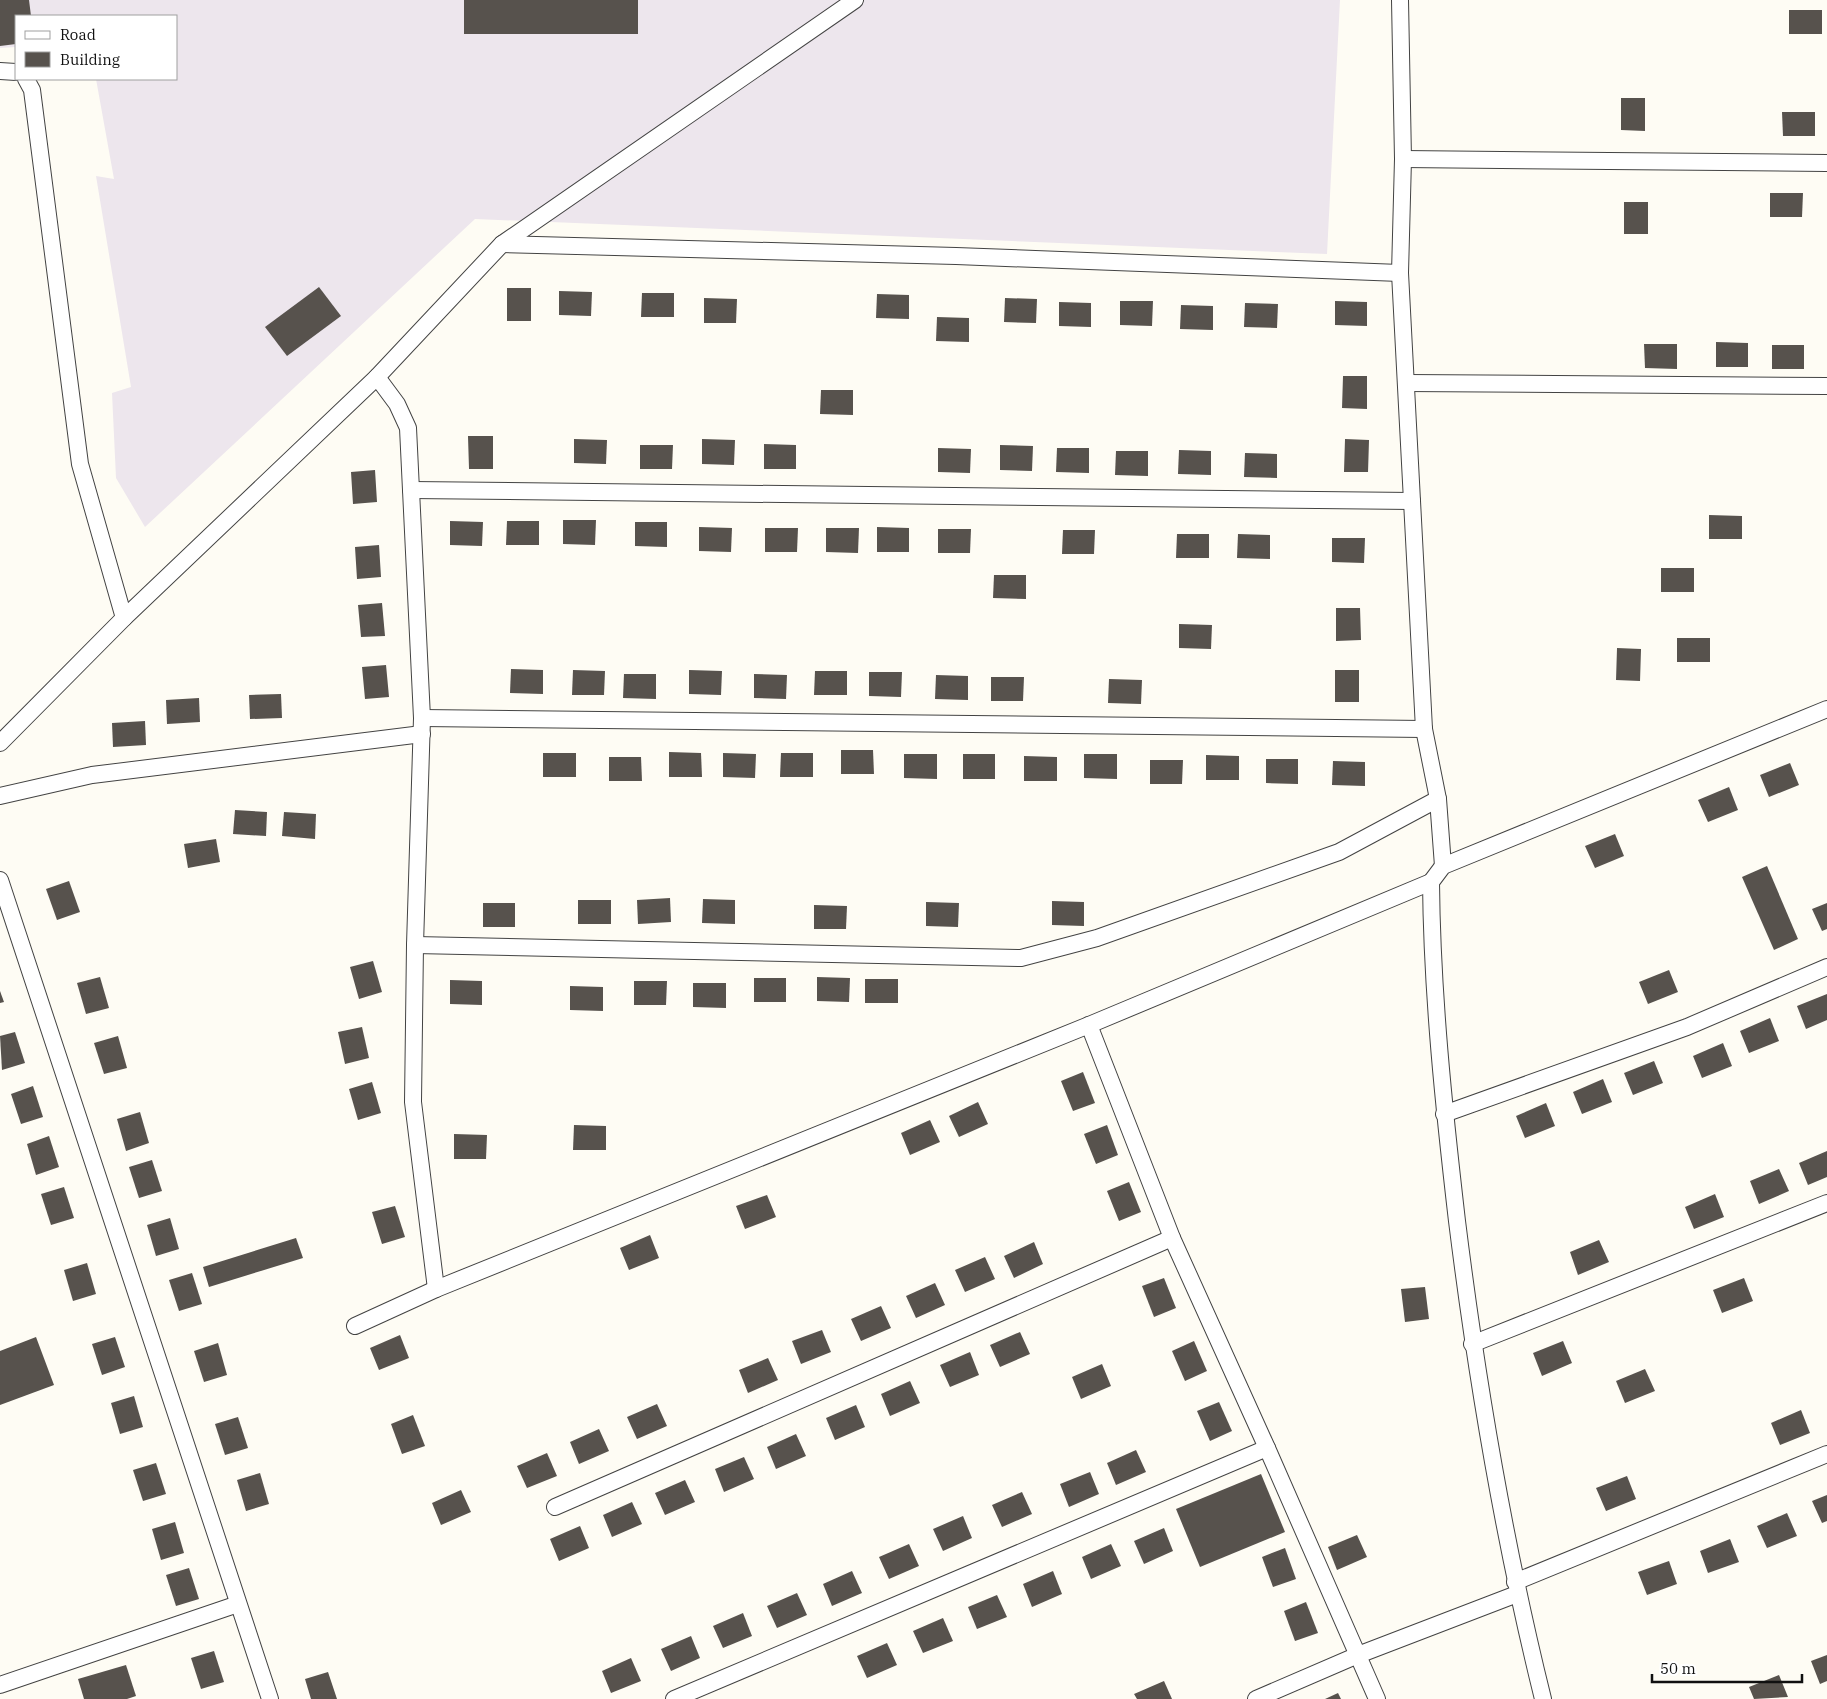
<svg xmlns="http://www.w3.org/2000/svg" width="1827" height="1699" font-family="'IBM Plex Serif',serif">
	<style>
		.industrial { fill: #ede6ed }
		.building { fill: #57524d }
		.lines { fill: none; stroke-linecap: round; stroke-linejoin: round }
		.minor-casing { stroke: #434343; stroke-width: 18 }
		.minor { stroke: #fff; stroke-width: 16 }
	</style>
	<rect width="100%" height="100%" fill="#fefcf4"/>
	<!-- industrial -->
	<polygon class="industrial" points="0,0 1340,0 1327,254 475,219 145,527 116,478 112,393 131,387 96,176 114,179 96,79 176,79 176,16 16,16 16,47 0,48"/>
	<!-- building -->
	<g class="building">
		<polygon points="0,0 29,0 31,16 16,16 16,44 0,46"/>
		<rect x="464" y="0" width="174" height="34"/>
		<rect x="1789" y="10" width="33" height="24"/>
		<polygon points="1621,98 1645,98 1645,131 1621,130"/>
		<polygon points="1782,112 1815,112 1815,136 1783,136"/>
		<polygon points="1770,193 1803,193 1802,217 1770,217"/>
		<rect x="1624" y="202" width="24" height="32"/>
		<polygon points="319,287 341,316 287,356 265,327"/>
		<rect x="507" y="288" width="24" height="33"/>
		<polygon points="559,291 592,292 591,316 559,315"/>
		<polygon points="642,293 674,293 674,317 641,317"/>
		<polygon points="877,294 909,295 909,319 876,318"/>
		<polygon points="704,298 737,299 736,323 704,323"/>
		<polygon points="1005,298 1037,299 1036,323 1004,322"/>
		<polygon points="1120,301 1153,301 1152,326 1120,325"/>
		<polygon points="1335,301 1367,302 1367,326 1335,325"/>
		<polygon points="1059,302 1091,303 1091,327 1059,326"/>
		<polygon points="1245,303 1278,304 1277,328 1244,327"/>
		<polygon points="1181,305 1213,306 1213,330 1180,329"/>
		<polygon points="937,317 969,318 969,342 936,341"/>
		<polygon points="1716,342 1748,343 1748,367 1716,367"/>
		<polygon points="1644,344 1677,344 1677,369 1645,368"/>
		<rect x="1772" y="345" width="32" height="24"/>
		<polygon points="1343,376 1367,376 1367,409 1342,408"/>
		<polygon points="821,390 853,390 853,415 820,414"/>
		<polygon points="468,436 493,436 493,469 469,469"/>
		<polygon points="574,439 607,440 606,464 574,463"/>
		<polygon points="702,439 735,440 734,465 702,464"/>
		<polygon points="1345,439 1369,440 1368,472 1344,472"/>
		<polygon points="764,444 796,445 796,469 764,469"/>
		<polygon points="640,445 673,445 672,469 640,469"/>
		<polygon points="1000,445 1033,446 1032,471 1000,470"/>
		<polygon points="938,448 971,449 970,473 938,472"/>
		<polygon points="1057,448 1089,448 1089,473 1056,472"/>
		<polygon points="1179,450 1211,451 1211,475 1178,474"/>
		<polygon points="1116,451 1148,451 1148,476 1115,475"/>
		<polygon points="1245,453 1277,454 1277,478 1244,477"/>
		<polygon points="375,470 377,502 353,504 351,472"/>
		<polygon points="1709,515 1742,516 1742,539 1709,539"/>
		<polygon points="563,520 596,520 595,545 563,544"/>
		<polygon points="450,521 483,522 482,546 450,545"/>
		<polygon points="507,521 539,521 539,545 506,545"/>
		<polygon points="635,522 667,522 667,547 635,546"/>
		<polygon points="699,527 732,528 731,552 699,551"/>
		<polygon points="877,527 909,528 909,552 877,552"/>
		<polygon points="765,528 798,528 797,552 765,552"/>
		<polygon points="826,528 859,528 858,553 826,552"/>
		<polygon points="938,529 971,529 970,553 938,553"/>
		<polygon points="1063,530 1095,530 1094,554 1062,554"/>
		<polygon points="1177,534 1209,534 1209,558 1176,558"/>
		<polygon points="1238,534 1270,535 1270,559 1237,558"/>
		<polygon points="1332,538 1365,538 1364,563 1332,562"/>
		<polygon points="379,545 381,577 357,579 355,547"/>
		<rect x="1661" y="568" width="33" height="24"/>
		<polygon points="994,575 1026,575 1026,599 993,598"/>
		<polygon points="382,603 385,636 361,637 358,605"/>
		<polygon points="1336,608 1360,608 1361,640 1336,641"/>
		<polygon points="1179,624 1212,625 1211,649 1179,648"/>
		<rect x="1677" y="638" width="33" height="24"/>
		<polygon points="1617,648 1641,649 1640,681 1616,680"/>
		<polygon points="386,665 389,697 365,699 362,667"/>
		<polygon points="511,669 543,670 543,694 510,693"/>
		<polygon points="573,670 605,671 604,695 572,695"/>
		<polygon points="689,670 722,671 721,695 689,694"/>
		<rect x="1335" y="670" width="24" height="32"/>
		<polygon points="815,671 847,671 847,695 814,695"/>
		<polygon points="869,672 902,672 901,697 869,696"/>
		<polygon points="624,674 656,674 656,699 623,698"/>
		<polygon points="754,674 787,675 786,699 754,698"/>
		<polygon points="936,675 968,676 968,700 935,699"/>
		<polygon points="991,677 1024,677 1023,701 991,701"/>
		<polygon points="1109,679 1142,680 1141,704 1108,703"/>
		<polygon points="281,694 282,718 250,719 249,695"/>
		<polygon points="199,698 200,722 167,724 166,700"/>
		<polygon points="145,721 146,745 113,747 112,723"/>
		<polygon points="841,750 873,750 874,774 841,774"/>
		<polygon points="669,752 701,753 702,777 669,777"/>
		<rect x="543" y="753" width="33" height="24"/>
		<polygon points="723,753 756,754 755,778 723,777"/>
		<polygon points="781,753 813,753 813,777 780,777"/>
		<polygon points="904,754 937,754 937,779 904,778"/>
		<rect x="963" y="754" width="32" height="25"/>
		<polygon points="1084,754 1117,754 1117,779 1084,778"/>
		<polygon points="1206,755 1239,756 1239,780 1206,780"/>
		<polygon points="1024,756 1057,757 1057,781 1024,781"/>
		<polygon points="609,757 641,757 642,781 609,781"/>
		<polygon points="1266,759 1298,759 1298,784 1266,783"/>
		<polygon points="1150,760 1183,760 1182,784 1150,784"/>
		<polygon points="1333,761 1365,762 1365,786 1332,785"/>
		<polygon points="1790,763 1799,785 1769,797 1760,775"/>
		<polygon points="1729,787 1738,810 1708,822 1698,800"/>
		<polygon points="235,810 267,812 266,836 233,834"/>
		<polygon points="284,812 316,814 315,839 282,836"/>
		<polygon points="1615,834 1624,856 1595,868 1585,846"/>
		<polygon points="216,839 220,862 188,868 184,844"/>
		<polygon points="1767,866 1798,939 1774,950 1742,877"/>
		<polygon points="69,881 80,912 57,920 46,889"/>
		<polygon points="670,898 671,922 638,924 637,900"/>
		<polygon points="703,899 735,900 735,924 702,923"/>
		<rect x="578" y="900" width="33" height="24"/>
		<polygon points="1052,901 1084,902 1084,926 1052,925"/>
		<polygon points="926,902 959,903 958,927 926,926"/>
		<rect x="483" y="903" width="32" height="24"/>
		<polygon points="1827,903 1827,929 1822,931 1812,909"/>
		<polygon points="814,905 847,906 846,929 814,929"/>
		<polygon points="373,961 382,992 359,999 350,967"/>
		<polygon points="1669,970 1678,992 1648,1004 1639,982"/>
		<polygon points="100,977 109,1008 86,1014 77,983"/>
		<polygon points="817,977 850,978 849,1002 817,1001"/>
		<rect x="754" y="978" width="32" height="24"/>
		<rect x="865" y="979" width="33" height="24"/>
		<polygon points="450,980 482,981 482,1005 450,1004"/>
		<polygon points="634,981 667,981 666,1005 634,1005"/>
		<polygon points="693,983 726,983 726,1008 693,1007"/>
		<polygon points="570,986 603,987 603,1011 570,1010"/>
		<polygon points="0,991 4,1002 0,1003"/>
		<polygon points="1827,994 1827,1020 1806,1029 1797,1006"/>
		<polygon points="1770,1018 1779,1041 1749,1053 1740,1031"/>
		<polygon points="362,1027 369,1058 345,1064 338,1032"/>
		<polygon points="15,1032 25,1063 2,1070 0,1036"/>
		<polygon points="118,1036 127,1068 104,1074 94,1043"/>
		<polygon points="1723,1043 1732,1066 1702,1078 1693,1056"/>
		<polygon points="1654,1061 1663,1083 1633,1095 1624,1073"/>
		<polygon points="1083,1072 1095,1103 1073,1111 1061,1081"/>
		<polygon points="1603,1079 1612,1102 1582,1114 1573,1092"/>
		<polygon points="372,1082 381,1113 358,1120 349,1089"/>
		<polygon points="33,1086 43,1117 21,1124 11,1094"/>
		<polygon points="978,1102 988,1124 959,1137 949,1116"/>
		<polygon points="1546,1103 1555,1126 1525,1138 1516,1116"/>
		<polygon points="140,1112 149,1143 126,1151 117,1119"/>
		<polygon points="930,1120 940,1142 910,1155 901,1133"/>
		<polygon points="574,1125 606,1126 606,1150 573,1150"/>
		<polygon points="1107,1125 1118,1155 1096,1164 1084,1134"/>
		<polygon points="454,1134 487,1135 486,1159 454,1159"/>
		<polygon points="49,1136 59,1167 36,1175 27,1144"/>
		<polygon points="1827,1151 1827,1177 1808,1185 1799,1163"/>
		<polygon points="152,1160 162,1191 139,1198 129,1167"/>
		<polygon points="1779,1169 1789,1191 1759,1204 1750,1181"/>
		<polygon points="1129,1182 1141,1212 1119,1221 1107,1191"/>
		<polygon points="64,1187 74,1218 51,1225 41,1194"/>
		<polygon points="1715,1194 1724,1217 1694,1229 1685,1207"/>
		<polygon points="767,1195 776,1217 745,1229 736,1206"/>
		<polygon points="395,1206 405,1237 382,1244 372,1212"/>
		<polygon points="170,1218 179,1249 156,1256 147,1225"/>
		<polygon points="650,1235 659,1258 629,1270 620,1248"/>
		<polygon points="296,1238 303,1258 209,1287 203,1267"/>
		<polygon points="1599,1240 1609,1262 1578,1275 1570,1252"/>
		<polygon points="1034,1242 1043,1264 1014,1278 1004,1256"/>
		<polygon points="985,1257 995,1279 965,1292 955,1270"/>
		<polygon points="87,1263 96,1294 73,1301 64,1270"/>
		<polygon points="192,1273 202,1304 179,1311 169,1280"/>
		<polygon points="1164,1278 1176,1308 1154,1317 1142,1286"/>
		<polygon points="1744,1278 1753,1301 1722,1313 1713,1290"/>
		<polygon points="935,1283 945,1305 916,1318 906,1296"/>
		<polygon points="1425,1287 1429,1319 1405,1322 1401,1289"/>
		<polygon points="881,1306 891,1328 861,1341 851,1319"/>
		<polygon points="822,1330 831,1352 801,1364 792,1341"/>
		<polygon points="1020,1332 1030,1354 1000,1367 990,1345"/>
		<polygon points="400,1335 409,1358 379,1370 370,1348"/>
		<polygon points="36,1337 54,1385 0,1405 0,1351"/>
		<polygon points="115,1337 125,1367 102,1375 92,1344"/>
		<polygon points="1194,1341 1207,1371 1185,1381 1172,1351"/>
		<polygon points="1563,1341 1572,1363 1542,1376 1533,1353"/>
		<polygon points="218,1343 227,1375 204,1382 194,1351"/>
		<polygon points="970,1352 979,1375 950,1387 940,1365"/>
		<polygon points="768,1358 778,1380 748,1393 739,1370"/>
		<polygon points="1102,1364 1111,1386 1081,1399 1072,1377"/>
		<polygon points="1645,1369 1655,1391 1625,1403 1616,1381"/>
		<polygon points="910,1381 920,1403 890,1416 881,1394"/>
		<polygon points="134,1396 143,1427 120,1434 111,1403"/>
		<polygon points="1219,1402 1232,1431 1210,1441 1197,1411"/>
		<polygon points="657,1404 667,1426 637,1439 627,1417"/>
		<polygon points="856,1405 865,1427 835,1440 826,1418"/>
		<polygon points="1801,1410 1810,1433 1780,1445 1771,1423"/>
		<polygon points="413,1415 425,1446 402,1454 391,1424"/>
		<polygon points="238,1417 248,1448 225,1455 215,1424"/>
		<polygon points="599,1429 609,1451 579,1464 570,1442"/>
		<polygon points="796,1434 806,1456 776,1469 767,1447"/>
		<polygon points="1136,1450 1146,1472 1116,1485 1107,1463"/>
		<polygon points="547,1453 557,1476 527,1488 517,1466"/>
		<polygon points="744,1457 754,1479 724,1492 715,1469"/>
		<polygon points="156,1463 166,1494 143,1501 133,1470"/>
		<polygon points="1090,1472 1099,1494 1069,1507 1060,1484"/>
		<polygon points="260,1473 269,1504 246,1511 237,1480"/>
		<polygon points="1261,1474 1285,1532 1200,1567 1176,1509"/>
		<polygon points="1627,1476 1636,1499 1606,1511 1596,1488"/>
		<polygon points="685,1480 695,1502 665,1515 655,1493"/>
		<polygon points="461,1490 471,1512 441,1525 432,1503"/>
		<polygon points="1022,1492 1032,1514 1002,1527 992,1505"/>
		<polygon points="1827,1495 1827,1521 1822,1523 1812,1501"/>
		<polygon points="632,1502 642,1524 612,1537 603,1515"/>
		<polygon points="1787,1513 1797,1536 1767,1548 1757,1526"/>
		<polygon points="963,1516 972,1538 943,1551 933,1529"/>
		<polygon points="175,1522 184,1553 161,1560 152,1529"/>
		<polygon points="580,1526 589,1548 559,1561 550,1539"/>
		<polygon points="1164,1528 1173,1551 1144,1564 1134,1541"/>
		<polygon points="1357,1535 1367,1557 1337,1570 1328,1547"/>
		<polygon points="1730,1539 1739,1562 1708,1573 1700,1551"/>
		<polygon points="909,1544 919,1566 889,1579 879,1557"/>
		<polygon points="1111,1544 1121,1566 1091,1579 1082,1557"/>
		<polygon points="1285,1548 1296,1579 1273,1587 1262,1557"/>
		<polygon points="1669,1561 1677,1584 1647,1595 1638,1572"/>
		<polygon points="189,1568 199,1599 176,1606 166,1575"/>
		<polygon points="852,1571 862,1593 832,1606 823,1584"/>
		<polygon points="1053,1571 1062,1594 1032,1607 1023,1584"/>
		<polygon points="797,1593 807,1615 777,1628 767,1606"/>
		<polygon points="997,1595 1007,1617 977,1629 968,1607"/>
		<polygon points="1306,1602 1318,1633 1295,1641 1284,1611"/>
		<polygon points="743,1613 752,1636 723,1648 713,1626"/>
		<polygon points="943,1618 953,1641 923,1653 913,1631"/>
		<polygon points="691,1636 700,1658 671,1671 661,1649"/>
		<polygon points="887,1643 897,1665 867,1678 857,1656"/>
		<polygon points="214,1651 224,1682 201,1689 191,1658"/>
		<polygon points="1827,1655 1827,1681 1820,1684 1811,1661"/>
		<polygon points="631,1658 641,1681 611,1693 602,1671"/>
		<polygon points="126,1665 136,1696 127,1699 84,1699 78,1679"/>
		<polygon points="328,1672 337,1699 311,1699 305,1679"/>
		<polygon points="1779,1675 1788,1697 1754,1699 1749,1687"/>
		<polygon points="1164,1681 1172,1699 1137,1699 1134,1694"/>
		<polygon points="1338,1693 1341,1699 1325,1699"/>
	</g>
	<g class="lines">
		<!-- minor casing -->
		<g class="minor-casing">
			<g id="minor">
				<polyline points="1400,0 1403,159 1400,273 1424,729 1438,799 1443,866"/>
				<polyline points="0,71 16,72"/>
				<polyline points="26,79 32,90 80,464 124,618"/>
				<polyline points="1403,159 1827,163"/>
				<polyline points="502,244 956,256 1400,273"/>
				<polyline points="377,377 397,404 408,428 422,718 415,945 413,1102 436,1289"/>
				<polyline points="1406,383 1827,386"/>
				<polyline points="411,490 1412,501"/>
				<polyline points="422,718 1424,729"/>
				<polyline points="0,743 124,618 377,377 502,244 855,0"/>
				<polyline points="0,796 92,775 422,734"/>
				<polyline points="0,880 270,1699"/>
				<polyline points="415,945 1021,958 1097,938 1339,852 1438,799"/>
				<polyline points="1089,1025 1172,1238 1267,1448 1377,1699"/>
				<polyline points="1444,1114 1687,1027 1827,967"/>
				<polyline points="355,1326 436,1289 1089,1025 1431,882"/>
				<polyline points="1472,1344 1827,1203"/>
				<polyline points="555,1507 1172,1238"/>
				<polyline points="1515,1582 1827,1454"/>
				<polyline points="0,1685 238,1604"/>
				<polyline points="674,1699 1267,1448"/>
				<polyline points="1256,1699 1358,1655 1517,1594"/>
				<path d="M1543,1699C1504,1542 1477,1382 1457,1221C1444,1109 1432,995 1431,882L1443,866L1827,709"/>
			</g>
		</g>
		<!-- minor -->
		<use href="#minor" class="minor"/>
	</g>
	<!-- legend -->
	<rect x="15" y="15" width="162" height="65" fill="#ffffff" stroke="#9f9f9f"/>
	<rect x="25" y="31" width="25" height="8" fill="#ffffff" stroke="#9f9f9f"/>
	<text x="60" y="40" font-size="15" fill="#101010">Road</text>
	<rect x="25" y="52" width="25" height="15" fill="#57524d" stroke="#9f9f9f"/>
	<text x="60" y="65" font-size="15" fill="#101010">Building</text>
	<!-- scale -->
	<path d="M1652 1674v8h150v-8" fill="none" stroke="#101010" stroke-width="2.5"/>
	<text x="1660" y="1674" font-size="15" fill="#101010" stroke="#ffffff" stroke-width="4" paint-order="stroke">50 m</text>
</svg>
